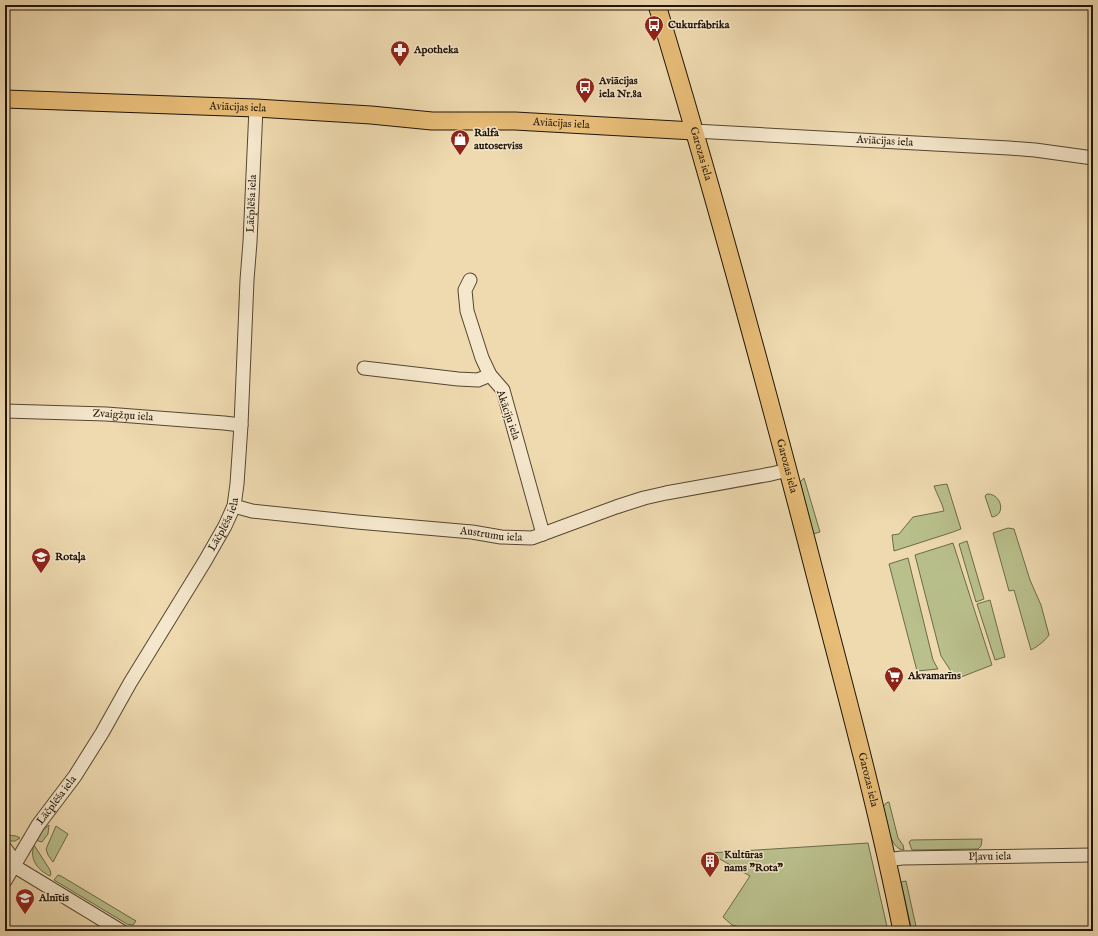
<svg xmlns="http://www.w3.org/2000/svg" width="1098" height="936" font-family="'IM FELL English',serif">
	<style>
		.green { fill: #b9c08c; stroke: #6c6a4a }
		.lines { fill: none; stroke-linecap: round; stroke-linejoin: round }
		.minor-casing { stroke: #544631; stroke-width: 15 }
		.major-casing { stroke: #201407; stroke-width: 19 }
		.minor { stroke: #f5e7cc; stroke-width: 13 }
		.major { stroke: #e8bd78; stroke-width: 17 }
		.labels { text-anchor: middle; dominant-baseline: central; stroke-width: 3; stroke-linejoin: round; paint-order: stroke }
		.poi-label { font-size: 11px; font-weight: bold; fill: #201407; stroke: #f5e7cc; text-anchor: start }
		.street-label { font-size: 11px; fill: #201407; stroke: #f5e7cc }
	</style>
	<rect width="100%" height="100%" fill="#efdab0"/>
	<filter id="stains"><feTurbulence type="fractalNoise" baseFrequency=".005" numOctaves="4"/><feColorMatrix values="0 0 0 0 .2 0 0 0 0 .09 0 0 0 0 .02 0 0 0 .5 -.17"/></filter>
	<radialGradient id="worn" r=".72"><stop offset=".6" stop-color="#630" stop-opacity="0"/><stop offset="1" stop-color="#630" stop-opacity=".3"/></radialGradient>
	<!-- green -->
	<g class="green">
		<polygon points="804,478 820,532 813,534 800,482"/>
		<path d="M947,484L961,529L950,533L894,551L892,535L899,534L913,517L944,511C942,502 937,495 934,486Z"/>
		<path d="M987,494C1001,493 1007,515 992,517L985,496Z"/>
		<path d="M1008,528L1014,529L1030,580L1041,605L1049,635C1044,642 1038,646 1031,650L1014,590L1009,591L993,533Z"/>
		<polygon points="967,541 984,599 976,602 959,544"/>
		<polygon points="953,543 992,665 956,679 941,656 915,555"/>
		<polygon points="908,558 933,660 938,669 917,671 889,564"/>
		<polygon points="990,600 1005,657 995,660 977,604"/>
		<path d="M889,802L898,838L903,845L904,850C889,849 886,820 883,807L886,803Z"/>
		<polygon points="49,825 48,834 42,842 38,841 37,840 43,830"/>
		<polygon points="56,826 68,834 53,862 48,855 46,849"/>
		<polygon points="7,835 16,836 20,838 15,841 6,841 5,836"/>
		<polygon points="982,839 981,846 978,849 912,850 909,842 911,840"/>
		<polygon points="868,843 888,931 754,931 732,925 723,917 750,876 709,853"/>
		<path d="M34,845L50,870L51,874L50,876C38,870 29,860 34,845Z"/>
		<polygon points="58,875 61,876 136,921 133,925 127,924 54,880"/>
		<polygon points="906,881 917,931 912,931 901,882"/>
	</g>
	<g class="lines">
		<!-- minor casing -->
		<g class="minor-casing">
			<g id="minor">
				<path id="s1" d="M694,131L1009,148L1035,150L1093,158"/>
				<polyline points="470,280 465,290 467,311 482,358 490,375 503,390 543,534"/>
				<polyline points="364,368 458,379 478,380 490,375"/>
				<path id="s2" d="M5,411L106,414L224,423L241,425"/>
				<path id="s3" d="M234,506L252,511L357,522L472,532L501,537L532,538L616,507L644,498L666,493L771,474L788,470"/>
				<polyline points="5,848 10,855 14,866"/>
				<path id="s4" d="M887,860L902,858L1093,855"/>
				<polyline points="7,867 14,866 121,931"/>
				<path id="s5" d="M5,881L38,825L75,776L102,733L130,683L205,561L225,526L234,506L237,484L241,425L247,280L250,242L256,108"/>
			</g>
		</g>
		<!-- major casing -->
		<g class="major-casing">
			<g id="major">
				<path id="s6" d="M657,5C711,183 760,363 807,543C840,672 876,800 902,931"/>
				<path id="s7" d="M5,99L256,108L371,115L432,121H515L694,131"/>
			</g>
		</g>
		<!-- minor -->
		<use href="#minor" class="minor"/>
		<!-- major -->
		<use href="#major" class="major"/>
	</g>
	<!-- icons -->
	<defs>
		<g id="bus-pin" transform="scale(1)"><path d="M0 17L-7.5 6A9.5 9.5 0 1 1 7.5 6Z" fill="#8f2418" stroke="#f5e7cc"/><path d="M-5-6H5V4H4V6H2V4H-2V6H-4V4H-5ZM-3.5-4V0h7V-4ZM-3.5 1.2v1.5H-2V1.2ZM2 1.2v1.5H3.5V1.2Z" fill="#fff"/></g>
		<g id="pharmacy-pin" transform="scale(1)"><path d="M0 17L-7.5 6A9.5 9.5 0 1 1 7.5 6Z" fill="#8f2418" stroke="#f5e7cc"/><path d="M-2-6h4v4h4v4h-4v4h-4v-4h-4v-4h4Z" fill="#fff"/></g>
		<g id="shop-pin" transform="scale(1)"><path d="M0 17L-7.5 6A9.5 9.5 0 1 1 7.5 6Z" fill="#8f2418" stroke="#f5e7cc"/><path d="M-5-2.5h2.3a2.7 3.5 0 0 1 5.4 0H5L5.5 6h-11ZM-1.5-2.5h3a1.5 2.3 0 0 0-3 0Z" fill="#fff"/></g>
		<g id="school-pin" transform="scale(1)"><path d="M0 17L-7.5 6A9.5 9.5 0 1 1 7.5 6Z" fill="#8f2418" stroke="#f5e7cc"/><path d="M0-5L7-2L0 1L-7-2ZM-4 1L0 2.5L4 1V4Q0 6-4 4Z" fill="#fff"/></g>
		<g id="supermarket-pin" transform="scale(1)"><path d="M0 17L-7.5 6A9.5 9.5 0 1 1 7.5 6Z" fill="#8f2418" stroke="#f5e7cc"/><path d="M-6-5.5h2.5l.6 2H6L4.5 2H-2.5L-4.4-4H-6ZM-1.5 3.2a1.3 1.3 0 1 0 .1 0ZM3 3.2a1.3 1.3 0 1 0 .1 0Z" fill="#fff"/></g>
		<g id="building-pin" transform="scale(1)"><path d="M0 17L-7.5 6A9.5 9.5 0 1 1 7.5 6Z" fill="#8f2418" stroke="#f5e7cc"/><path d="M-4-6H4V6H1V3H-1V6H-4ZM-2.5-4.3h1.7v1.8h-1.7ZM.8-4.3h1.7v1.8H.8ZM-2.5-1h1.7V.8h-1.7ZM.8-1h1.7V.8H.8Z" fill="#fff"/></g>
	</defs>
	<g fill-rule="evenodd">
		<use href="#bus-pin" x="654" y="25"/>
		<use href="#pharmacy-pin" x="400" y="50"/>
		<use href="#bus-pin" x="585" y="87"/>
		<use href="#shop-pin" x="460" y="139"/>
		<use href="#school-pin" x="41" y="557"/>
		<use href="#supermarket-pin" x="894" y="676"/>
		<use href="#building-pin" x="710" y="861"/>
		<use href="#school-pin" x="25" y="898"/>
	</g>
	<g class="labels">
		<!-- poi labels -->
		<g class="poi-label">
			<text x="668" y="25">Cukurfabrika</text>
			<text x="414" y="50">Apotheka</text>
			<text x="599" y="81">Aviācijas<tspan x="599" dy="13">iela Nr.8a</tspan></text>
			<text x="474" y="133">Ralfa<tspan x="474" dy="13">autoserviss</tspan></text>
			<text x="55" y="557">Rotaļa</text>
			<text x="908" y="676">Akvamarīns</text>
			<text x="724" y="855">Kultūras<tspan x="724" dy="13">nams "Rota"</tspan></text>
			<text x="39" y="898">Alnītis</text>
		</g>
		<!-- street labels -->
		<g class="street-label">
			<text stroke="none"><textPath href="#s7" startOffset="233">Aviācijas iela</textPath></text>
			<text stroke="none"><textPath href="#s7" startOffset="557">Aviācijas iela</textPath></text>
			<text stroke="none"><textPath href="#s1" startOffset="191">Aviācijas iela</textPath></text>
			<text stroke="none"><textPath href="#s6" startOffset="155">Garozas iela</textPath></text>
			<text stroke="none"><textPath href="#s5" startOffset="743">Lāčplēša iela</textPath></text>
			<text transform="translate(508 415) rotate(71)">Akāciju iela</text>
			<text stroke="none"><textPath href="#s2" startOffset="118">Zvaigžņu iela</textPath></text>
			<text stroke="none"><textPath href="#s6" startOffset="479">Garozas iela</textPath></text>
			<text stroke="none"><textPath href="#s5" startOffset="419">Lāčplēša iela</textPath></text>
			<text stroke="none"><textPath href="#s3" startOffset="259">Austrumu iela</textPath></text>
			<text stroke="none"><textPath href="#s6" startOffset="803">Garozas iela</textPath></text>
			<text stroke="none"><textPath href="#s5" startOffset="96">Lāčplēša iela</textPath></text>
			<text stroke="none"><textPath href="#s4" startOffset="103">Pļavu iela</textPath></text>
		</g>
	</g>
	<!-- margin -->
	<rect width="1098" height="936" fill="none" stroke="#efdab0" stroke-width="20"/>
	<rect x="6" y="6" width="1086" height="924" fill="none" stroke="#201407" stroke-width="2"/>
	<rect x="10" y="10" width="1078" height="916" fill="none" stroke="#201407"/>
	<rect width="100%" height="100%" filter="url(#stains)"/>
	<rect width="100%" height="100%" fill="url(#worn)"/>
</svg>
